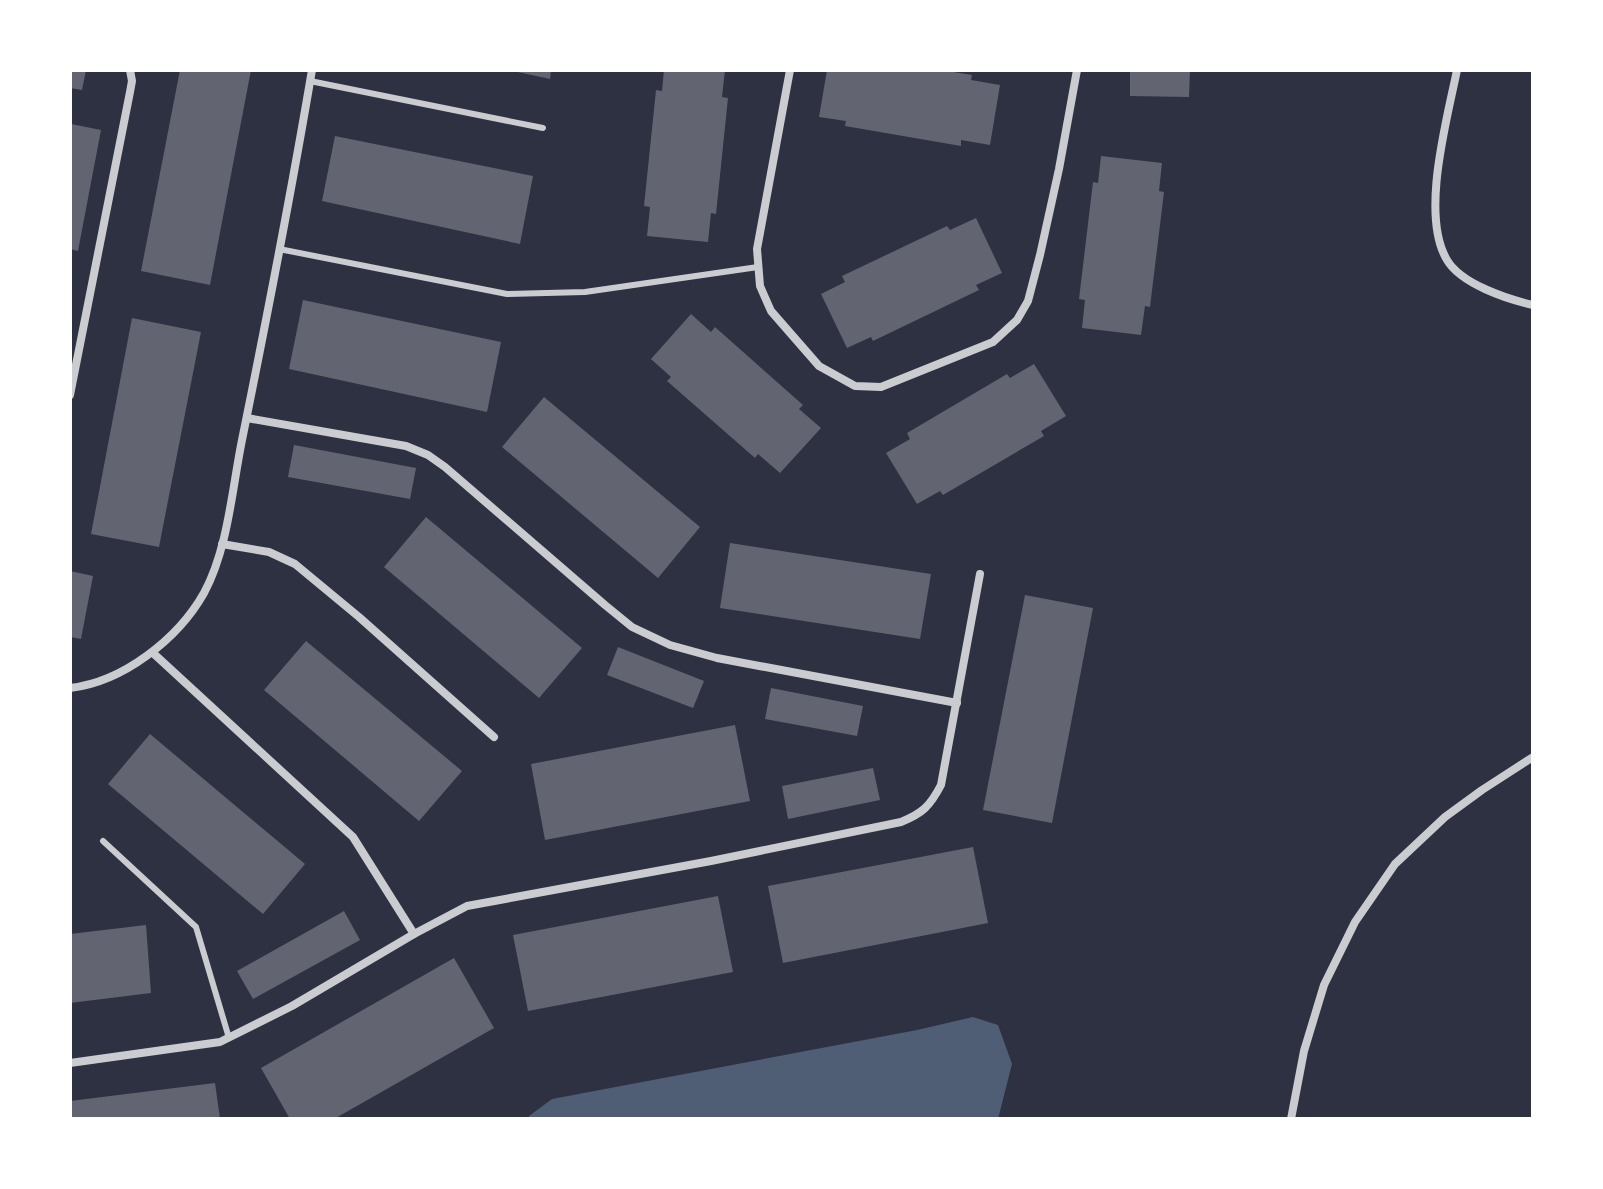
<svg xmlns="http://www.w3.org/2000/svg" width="1603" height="1189" font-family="Lora,serif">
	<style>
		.water { fill: #4f5d75 }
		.building { fill: #626471 }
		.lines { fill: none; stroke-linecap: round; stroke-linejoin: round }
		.service { stroke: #caccd0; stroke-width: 6 }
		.minor { stroke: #caccd0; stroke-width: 8 }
	</style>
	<rect width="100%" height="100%" fill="#2d3142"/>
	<!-- water -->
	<polygon class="water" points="973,1017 998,1025 1012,1064 998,1119 529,1119 529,1116 552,1099 917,1030"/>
	<!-- building -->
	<g class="building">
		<polygon points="70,70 86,70 82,90 70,88"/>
		<polygon points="180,70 251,70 210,285 141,271"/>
		<polygon points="513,70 551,70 550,79 513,71"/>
		<polygon points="664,70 725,70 722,97 728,98 716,214 711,213 708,242 647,236 650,207 644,206 656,90 662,91"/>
		<polygon points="827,70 941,70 972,75 971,80 1000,85 990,145 961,140 961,146 845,126 846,121 819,117"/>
		<polygon points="1130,70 1190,70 1189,97 1130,96"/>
		<polygon points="71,124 101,130 78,251 70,249"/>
		<polygon points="335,136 533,176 520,244 322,201"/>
		<polygon points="1101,156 1162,163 1159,191 1164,192 1150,307 1145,306 1141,335 1082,328 1085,300 1079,299 1093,182 1098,183"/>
		<polygon points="976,218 1002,273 976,285 979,290 873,341 871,337 847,348 821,294 845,282 842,276 947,226 950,230"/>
		<polygon points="303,300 501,342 487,412 289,369"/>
		<polygon points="691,314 711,332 715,327 803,405 799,409 821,428 780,473 758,454 755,458 667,381 671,377 651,359"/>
		<polygon points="132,318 201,332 159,547 91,534"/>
		<polygon points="1034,364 1066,416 1041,431 1044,436 943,495 940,491 917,504 886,453 910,439 907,433 1007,374 1010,378"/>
		<polygon points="544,397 700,527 658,578 502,447"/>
		<polygon points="294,445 416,468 410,499 288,477"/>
		<polygon points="426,517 582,648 539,698 384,567"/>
		<polygon points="730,543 931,574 920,639 720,608"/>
		<polygon points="70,571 93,576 81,639 70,637"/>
		<polygon points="1025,595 1093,608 1052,823 983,810"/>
		<polygon points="306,641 462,771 419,821 264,690"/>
		<polygon points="618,647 704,681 693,708 607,675"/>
		<polygon points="771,688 863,706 857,736 765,719"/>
		<polygon points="735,725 750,801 545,840 531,764"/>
		<polygon points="150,734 305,864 263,914 108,784"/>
		<polygon points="873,768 880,800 788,819 782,786"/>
		<polygon points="973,847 988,923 783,963 768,886"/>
		<polygon points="718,896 733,972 528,1011 513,935"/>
		<polygon points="344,911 360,940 253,999 237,971"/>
		<polygon points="146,925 151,993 70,1003 70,934"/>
		<polygon points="454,958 494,1028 334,1119 290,1119 261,1068"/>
		<polygon points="215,1083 220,1119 70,1119 70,1101"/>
	</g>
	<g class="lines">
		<!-- service -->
		<g class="service">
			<polyline points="310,81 543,128"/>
			<polyline points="279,249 507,294 585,292 758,267"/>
			<polyline points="103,841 196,927 229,1038"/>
		</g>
		<!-- minor -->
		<g class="minor">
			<polyline points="790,70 757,249 760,286 771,311 819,366 855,386 881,387 993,342 1017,320 1028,301 1040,255 1059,169 1077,70"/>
			<path d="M1457,70C1447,120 1420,215 1447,260C1461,284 1507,299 1533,305"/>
			<polyline points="70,395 130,92 132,81 130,70"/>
			<polyline points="247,418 406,446 428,455 445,467 605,605 632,627 670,645 717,658 957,703"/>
			<polyline points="222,544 269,552 295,564 359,617 494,737"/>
			<polyline points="153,653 353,837 414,934"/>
			<path d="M70,688C123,682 178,639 204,593C228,549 232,489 242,440C267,317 291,194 312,70"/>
			<path d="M70,1063L220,1042L292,1006L414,934L467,906L711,861L901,822C923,813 930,806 941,785L980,574"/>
			<polyline points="1291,1119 1304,1051 1324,985 1355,922 1395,864 1445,817 1482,790 1533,757"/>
		</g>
	</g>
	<!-- border -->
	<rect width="1603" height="1189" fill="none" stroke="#ffffff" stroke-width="144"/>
</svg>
